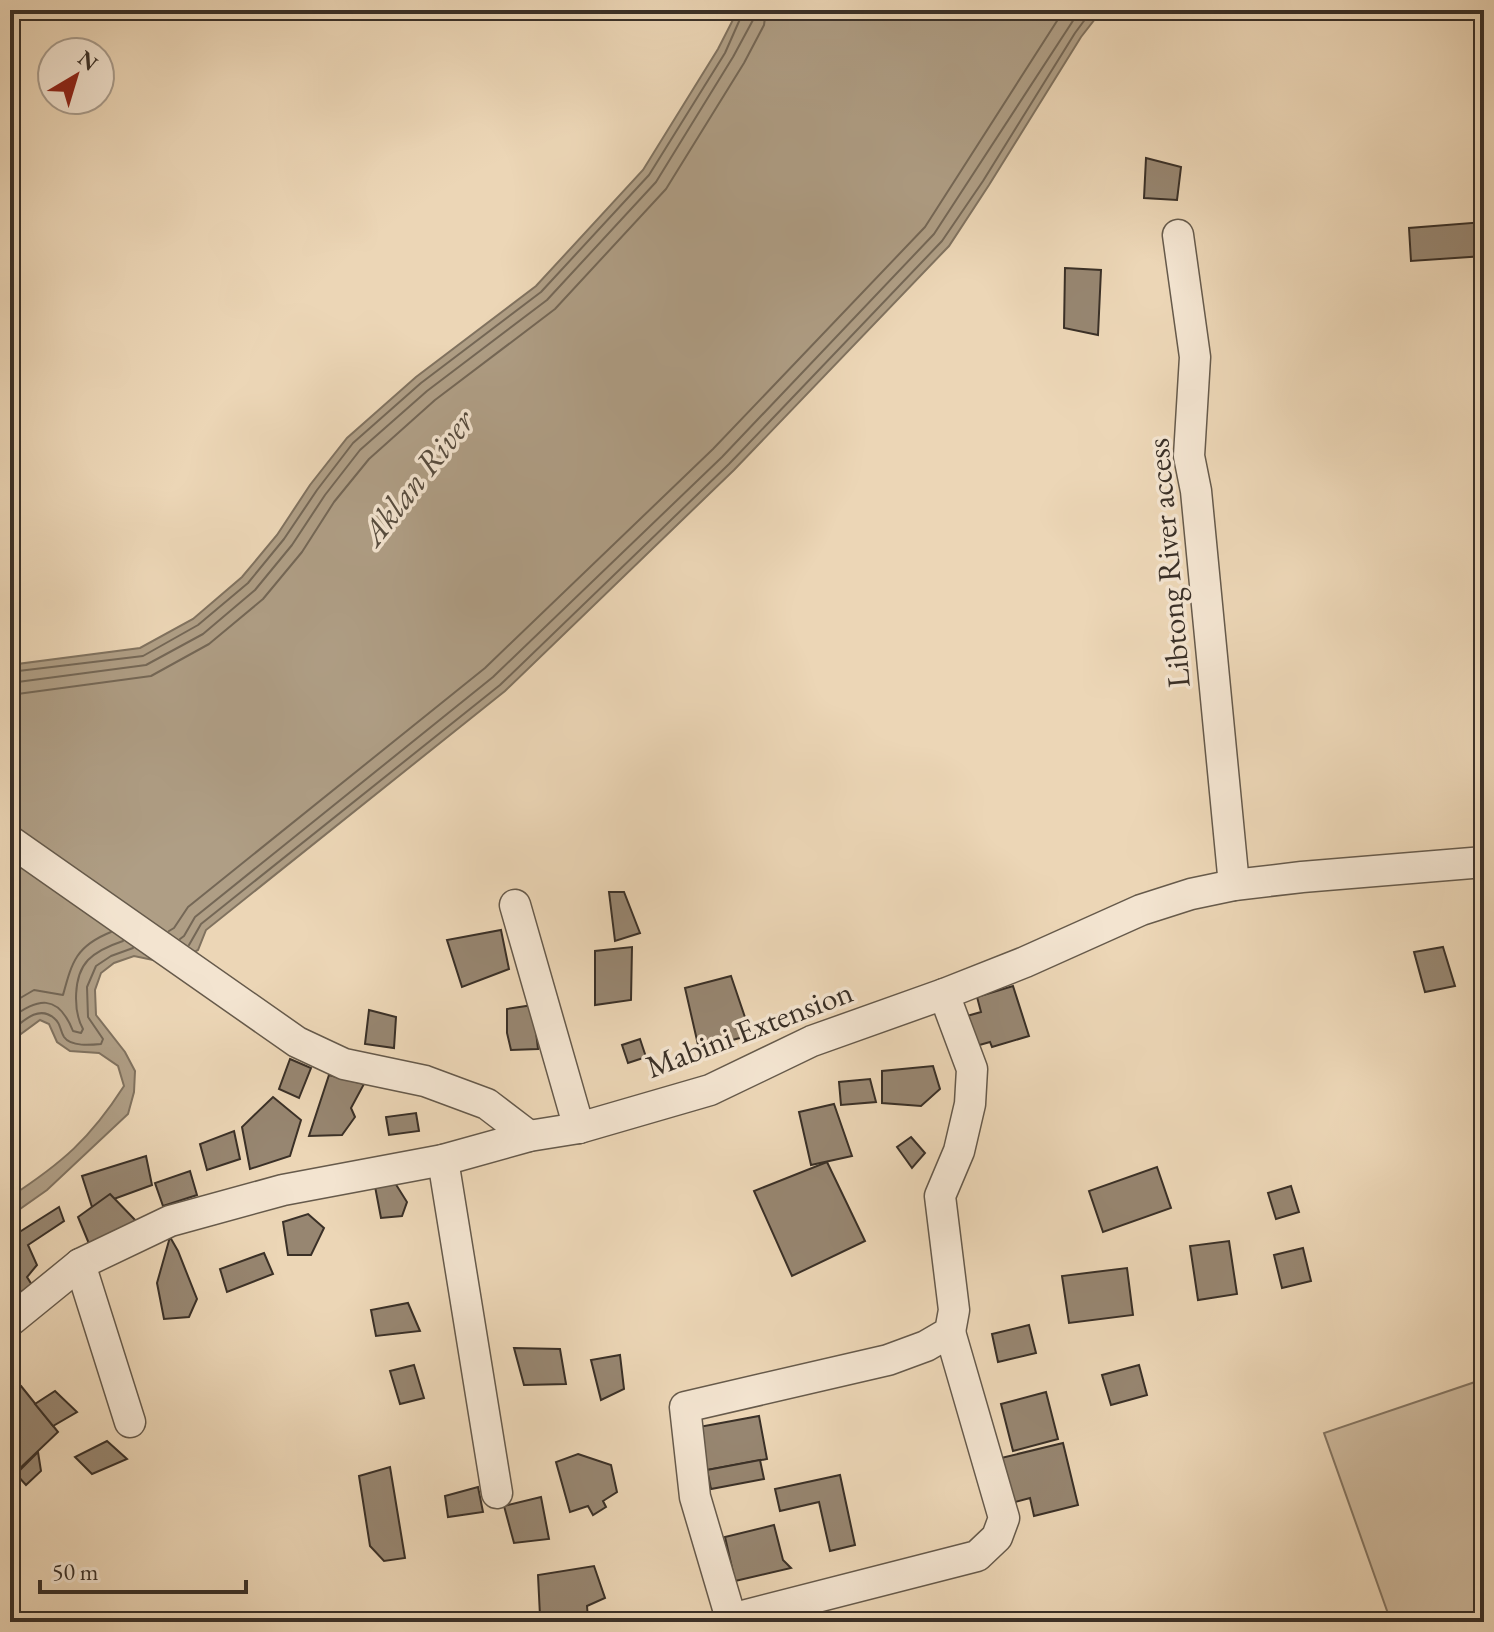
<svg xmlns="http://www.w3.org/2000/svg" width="1494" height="1632" font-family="'EB Garamond',serif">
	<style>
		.green { fill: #ceba9e; stroke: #847562; stroke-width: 2 }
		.water { fill: #af9e85; stroke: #80725f; stroke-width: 2 }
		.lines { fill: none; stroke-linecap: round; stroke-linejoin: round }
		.shore { stroke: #746756; stroke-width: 2 }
		.building { fill: #978671; stroke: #3a3027; stroke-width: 2 }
		.minor-casing { stroke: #665a4b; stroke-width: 33 }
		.minor { stroke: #f3e4d0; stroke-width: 30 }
		.labels { text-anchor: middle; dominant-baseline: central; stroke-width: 7; stroke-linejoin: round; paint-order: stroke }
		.street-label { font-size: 32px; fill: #3a3027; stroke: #f3e4d0 }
		.water-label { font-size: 34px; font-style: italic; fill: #574c3e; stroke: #f3e4d0 }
	</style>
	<rect width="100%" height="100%" fill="#ecd6b6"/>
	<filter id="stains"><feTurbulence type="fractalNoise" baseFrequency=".0025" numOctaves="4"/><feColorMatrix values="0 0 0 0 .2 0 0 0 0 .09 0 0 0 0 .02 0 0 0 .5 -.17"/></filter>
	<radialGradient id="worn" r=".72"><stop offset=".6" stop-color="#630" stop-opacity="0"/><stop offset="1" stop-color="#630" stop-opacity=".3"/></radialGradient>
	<!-- green -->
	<polygon class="green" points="1484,1379 1484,1622 1391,1622 1324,1433"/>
	<!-- water -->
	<path class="water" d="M738,10H1102L1081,37L989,185L949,246L734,470L505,691L206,930L198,950L172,964L134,956L114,963L101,973L95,990L96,1015L125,1052L135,1071L134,1092L128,1114L47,1190L10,1216V1197C62,1163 90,1139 124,1086L118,1066L99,1053L70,1051L57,1042L49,1024L40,1020L10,1042V665L140,648L193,619L242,577L277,535L310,485L347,438L416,377L536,286L643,170L718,49Z"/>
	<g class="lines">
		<!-- shore -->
		<g class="shore">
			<polyline points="10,672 143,656 198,625 248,583 284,539 317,490 353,443 421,383 541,292 649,175 725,53 744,10"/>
			<polyline points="10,683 146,665 203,634 255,590 292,545 325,495 360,450 427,391 547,300 656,182 733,57 753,20 754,10"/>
			<polyline points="10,695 151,676 209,644 263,599 302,552 334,502 369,459 435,400 555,309 666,189 744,63 764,25 766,10"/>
			<polyline points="169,931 174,928 188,907 485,668 713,449 925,227 1064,10"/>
			<polyline points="180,939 184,936 195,917 493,677 722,457 934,234 1080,10"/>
			<polyline points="189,945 201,924 500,685 729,464 942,241 983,181 1075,33 1092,10"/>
			<path d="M10,1004L34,990L63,995C72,962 76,946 111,932"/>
			<path d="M10,1019C37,998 58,993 73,1031L81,1033L83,1029C73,1011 73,976 88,960C98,950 111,945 123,941"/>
			<path d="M10,1032C23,1021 39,1004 55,1019C61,1024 60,1031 64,1037C71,1047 91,1045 101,1044L103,1039L88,1017L87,987L96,966L111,956L133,948"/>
		</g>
	</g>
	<!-- building -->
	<g class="building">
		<polygon points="1146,158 1181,167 1177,200 1144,198"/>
		<polygon points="1484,222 1484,256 1411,261 1409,228"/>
		<polygon points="1065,268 1101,270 1098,335 1064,328"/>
		<polygon points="609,892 624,892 640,933 615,941"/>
		<polygon points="501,930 509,969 462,987 447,940"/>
		<polygon points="632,947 631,1000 595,1005 595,951"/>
		<polygon points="1443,947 1455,986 1425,992 1414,952"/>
		<polygon points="731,976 751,1035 699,1049 685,988"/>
		<polygon points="1013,986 1029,1036 992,1047 990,1042 976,1046 967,1016 981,1012 977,997"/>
		<polygon points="533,1005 538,1049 511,1050 507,1033 507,1009"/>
		<polygon points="369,1010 396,1017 394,1048 365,1044"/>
		<polygon points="640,1039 646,1057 628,1063 622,1045"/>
		<polygon points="290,1059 311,1068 299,1098 279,1089"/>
		<polygon points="933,1066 940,1089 921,1106 882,1103 882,1071"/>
		<polygon points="329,1075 364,1084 351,1108 355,1117 342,1135 309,1136"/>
		<polygon points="870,1079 876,1102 841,1105 839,1082"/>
		<polygon points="273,1097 301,1120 290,1156 250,1169 242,1127"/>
		<polygon points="834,1104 852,1156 811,1165 799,1112"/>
		<polygon points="416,1113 419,1131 389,1135 386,1117"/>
		<polygon points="234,1131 240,1159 207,1170 200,1144"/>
		<polygon points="911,1137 925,1153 912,1168 897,1147"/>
		<polygon points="146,1156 152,1185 92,1207 82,1176"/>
		<polygon points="827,1162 865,1241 792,1276 754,1191"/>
		<polygon points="1157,1167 1171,1208 1103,1232 1089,1191"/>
		<polygon points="190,1171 197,1195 163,1206 155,1183"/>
		<polygon points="390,1175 407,1202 402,1216 381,1218 373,1176"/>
		<polygon points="1291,1186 1299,1212 1276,1219 1268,1193"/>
		<polygon points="110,1194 139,1224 92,1251 78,1217"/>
		<polygon points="59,1207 64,1221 28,1245 37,1265 27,1277 32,1285 10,1299 10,1238"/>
		<polygon points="308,1214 324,1228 311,1255 288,1255 283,1222"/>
		<polygon points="170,1237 178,1251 197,1299 189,1317 164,1319 157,1283"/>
		<polygon points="1229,1241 1237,1294 1198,1300 1190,1246"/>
		<polygon points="1303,1248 1311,1281 1282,1288 1274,1255"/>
		<polygon points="264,1253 273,1274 227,1292 220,1269"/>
		<polygon points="1127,1268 1133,1315 1069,1323 1062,1276"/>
		<polygon points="408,1303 420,1331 376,1336 371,1310"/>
		<polygon points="1029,1325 1036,1353 998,1362 992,1334"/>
		<polygon points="514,1348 560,1349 566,1384 524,1385"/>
		<polygon points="620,1355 624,1389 601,1400 591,1360"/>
		<polygon points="414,1365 424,1398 400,1404 390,1371"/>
		<polygon points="1139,1365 1147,1395 1111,1405 1102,1375"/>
		<polygon points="21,1386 58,1432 15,1473 10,1466 10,1394"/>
		<polygon points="55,1391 77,1412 53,1426 35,1404"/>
		<polygon points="1046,1392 1058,1439 1013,1451 1001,1404"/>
		<polygon points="759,1416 767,1459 707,1470 699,1427"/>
		<polygon points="107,1441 127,1459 92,1474 75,1457"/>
		<polygon points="1063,1443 1078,1505 1034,1516 1030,1498 1008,1504 997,1459"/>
		<polygon points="38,1452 41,1471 26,1485 16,1474"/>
		<polygon points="578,1454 611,1465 617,1492 603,1501 606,1507 593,1515 588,1506 570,1512 556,1462"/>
		<polygon points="760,1460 764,1479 711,1489 707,1470"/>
		<polygon points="390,1467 405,1558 384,1561 370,1546 359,1476"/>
		<polygon points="840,1475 855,1545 830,1551 819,1502 780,1511 775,1489"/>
		<polygon points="478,1487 483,1512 448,1517 445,1496"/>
		<polygon points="541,1497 549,1539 514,1543 504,1506"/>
		<polygon points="774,1525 783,1560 791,1568 735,1581 725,1537"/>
		<polygon points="594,1566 605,1598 587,1606 588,1619 580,1622 546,1622 540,1616 538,1575"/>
	</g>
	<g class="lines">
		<!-- minor casing -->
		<g class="minor-casing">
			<g id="minor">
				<polyline points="1178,235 1195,357 1189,456 1196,491 1234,885"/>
				<polyline points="10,841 297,1042 344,1064 425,1081 487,1104 529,1136"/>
				<polyline points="515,905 579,1128"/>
				<polyline points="443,1160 497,1493"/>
				<polyline points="80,1264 130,1422"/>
				<polyline points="10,1321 80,1264 170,1221 283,1190 443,1160 529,1136 579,1128 710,1090 812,1041 944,994 1025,962 1141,910 1191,894 1234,885 1302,877 1484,862"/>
				<polyline points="731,1619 977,1556 997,1537 1004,1518 950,1332"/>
				<polyline points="732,1622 695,1497 685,1407 888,1360 926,1346 950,1332 954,1310 940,1196 959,1151 970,1104 972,1069 944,994"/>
			</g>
		</g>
		<!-- minor -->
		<use href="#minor" class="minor"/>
	</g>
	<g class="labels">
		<!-- street labels -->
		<g class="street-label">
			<text transform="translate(1168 563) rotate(-95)">Libtong River access</text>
			<text transform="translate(749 1029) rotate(-21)">Mabini Extension</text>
		</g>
		<!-- water labels -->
		<g class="water-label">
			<text transform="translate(417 477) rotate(-52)">Aklan River</text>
		</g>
	</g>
	<!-- margin -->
	<rect width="1494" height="1632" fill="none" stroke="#ecd6b6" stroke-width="40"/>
	<rect x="12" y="12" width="1470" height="1608" fill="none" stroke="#3a3027" stroke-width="4"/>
	<rect x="20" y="20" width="1454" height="1592" fill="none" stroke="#3a3027" stroke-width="2"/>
	<!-- north arrow -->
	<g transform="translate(76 76) rotate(38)"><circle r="38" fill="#f3e4d0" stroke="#a99c8c" stroke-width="2"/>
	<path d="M0-6L14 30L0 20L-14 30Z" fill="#8f2418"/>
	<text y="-12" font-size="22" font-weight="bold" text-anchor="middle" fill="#3a3027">N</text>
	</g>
	<!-- scale -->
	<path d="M40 1580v12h206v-12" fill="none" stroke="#3a3027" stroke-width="4"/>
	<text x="52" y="1580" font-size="24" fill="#3a3027" stroke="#f3e4d0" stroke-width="6" paint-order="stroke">50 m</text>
	<rect width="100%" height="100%" filter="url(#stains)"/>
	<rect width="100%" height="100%" fill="url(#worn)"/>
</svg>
